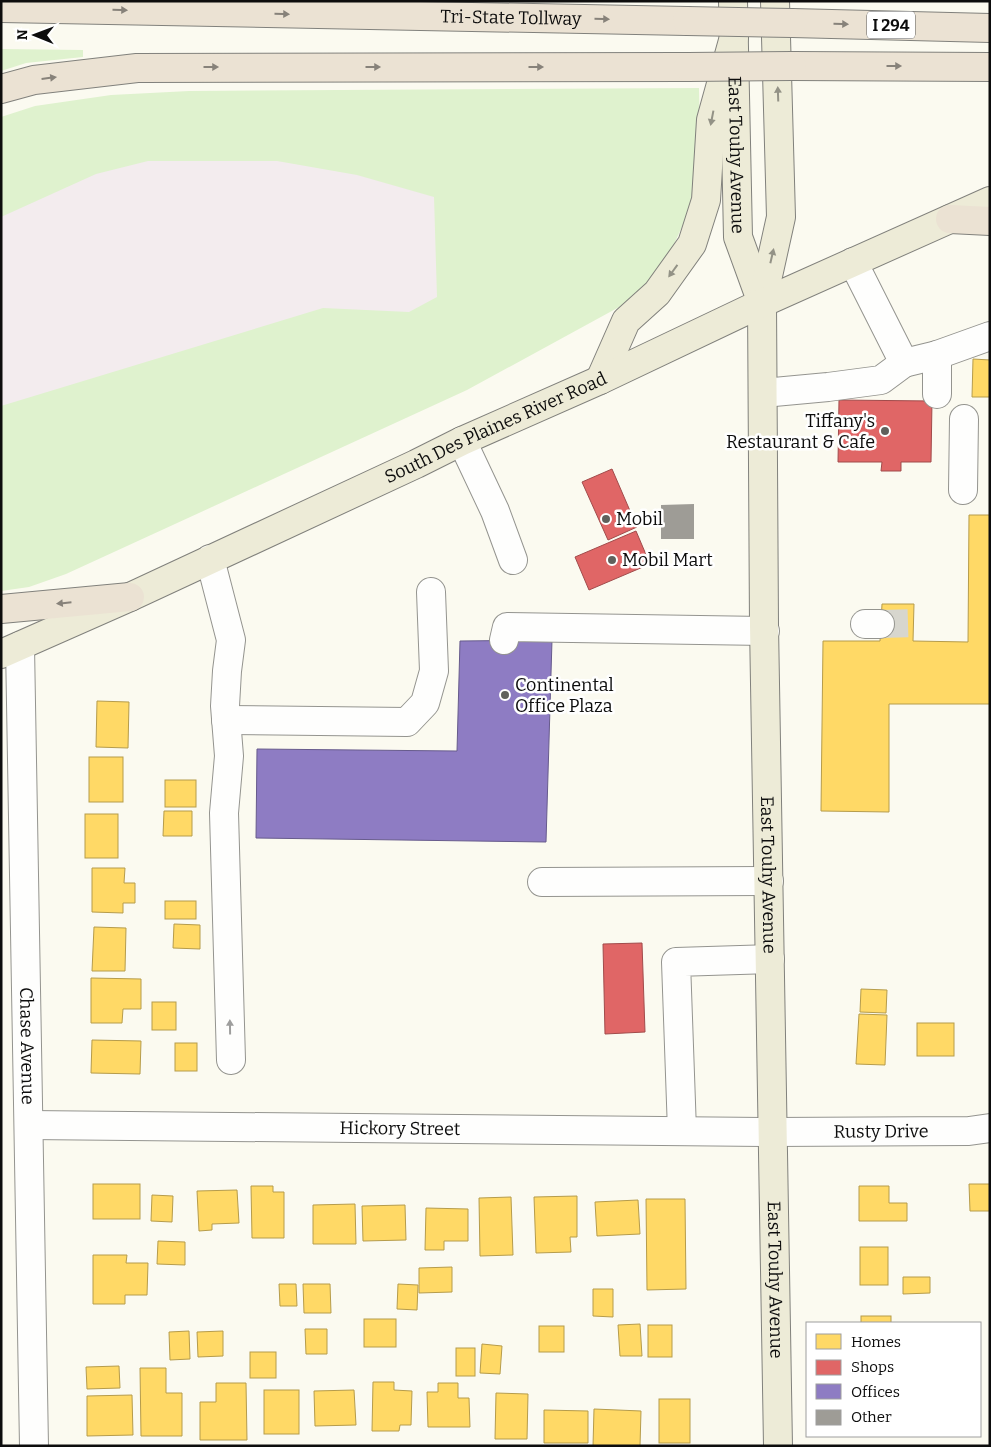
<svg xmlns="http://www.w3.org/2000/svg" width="991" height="1447" font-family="Bitter,serif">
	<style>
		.industrial { fill: #f3ecee }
		.green { fill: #dff2ce }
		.homes { fill: #ffd966; stroke: #b69c4b }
		.shops { fill: #e06666; stroke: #a14b4b }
		.offices { fill: #8e7cc3; stroke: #675b8c }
		.building { fill: #9e9c96 }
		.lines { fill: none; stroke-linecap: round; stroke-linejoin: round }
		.minor-tunnel { stroke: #d7d6ce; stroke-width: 28; stroke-dasharray: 28 14; stroke-linecap: butt }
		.minor-casing { stroke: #94948f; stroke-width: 30 }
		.major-casing { stroke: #81817c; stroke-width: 30 }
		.highway-casing { stroke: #81817c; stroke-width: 30 }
		.minor { stroke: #fefefd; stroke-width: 28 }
		.major { stroke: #edebd7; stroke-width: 28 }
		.highway { stroke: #ebe2d3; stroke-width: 28 }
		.highway-bridge-casing { stroke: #81817c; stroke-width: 30; stroke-linecap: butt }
		.highway-bridge { stroke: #ebe2d3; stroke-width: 28 }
		.oneway { fill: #87827a }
		.oneway2 { fill: #939286 }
		.oneway3 { fill: #9e9e9d }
		.poi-dot { fill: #60605c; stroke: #fff; stroke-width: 2 }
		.labels { text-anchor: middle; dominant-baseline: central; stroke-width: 5; stroke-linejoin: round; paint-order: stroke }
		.shield { fill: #fff; stroke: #565656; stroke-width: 1 }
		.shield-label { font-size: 16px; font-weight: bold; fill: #0d0d0d }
		.street-label { font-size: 18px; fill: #0d0d0d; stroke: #fff }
		.poi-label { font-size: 18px; fill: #0d0d0d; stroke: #fff; text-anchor: start }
	</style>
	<rect width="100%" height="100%" fill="#fbfaf0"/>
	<!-- industrial -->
	<polygon class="industrial" points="130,128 644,233 1,541 1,173"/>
	<!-- green -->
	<g class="green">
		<polygon points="1,49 83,50 83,57 26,63 1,71"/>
		<polygon points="699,88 700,140 697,176 686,218 670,253 646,285 621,306 467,390 66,574 29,587 1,591 1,406 323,308 409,312 437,297 434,197 357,175 277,161 148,161 96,174 1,217 1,117 35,106 111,95 189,91"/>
	</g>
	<!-- homes -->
	<g class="homes">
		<polygon points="973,359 990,360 990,397 972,397"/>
		<polygon points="969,515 990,515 990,704 889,704 889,812 821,811 823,641 880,641 882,604 914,604 913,641 968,642"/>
		<polygon points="97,701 129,702 128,748 96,747"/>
		<rect x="89" y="757" width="34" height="45"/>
		<rect x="165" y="780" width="31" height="27"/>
		<polygon points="164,811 192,811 192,836 163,836"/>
		<rect x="85" y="814" width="33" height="44"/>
		<polygon points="92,868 125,868 124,883 135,883 135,903 123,903 123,913 92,912"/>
		<rect x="165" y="901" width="31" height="18"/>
		<polygon points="174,924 200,925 200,949 173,948"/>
		<polygon points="94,927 126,928 125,971 92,971"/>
		<polygon points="91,978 141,979 141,1009 123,1009 122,1023 91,1023"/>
		<polygon points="861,989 887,990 886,1013 860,1012"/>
		<rect x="152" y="1002" width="24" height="28"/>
		<polygon points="859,1014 887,1015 885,1065 856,1064"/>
		<rect x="917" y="1023" width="37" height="33"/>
		<polygon points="92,1040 141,1041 140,1074 91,1073"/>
		<rect x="175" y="1043" width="22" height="28"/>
		<rect x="93" y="1184" width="47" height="35"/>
		<polygon points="969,1184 990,1184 990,1211 970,1211"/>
		<polygon points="251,1186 273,1186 273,1192 284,1192 284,1238 252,1238"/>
		<polygon points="859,1186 889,1186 889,1203 907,1203 907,1221 859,1221"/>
		<polygon points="237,1190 239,1223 212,1224 212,1230 199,1231 197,1191"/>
		<polygon points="152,1195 173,1196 172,1222 151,1221"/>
		<polygon points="577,1196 577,1237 570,1237 571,1252 536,1253 534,1197"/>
		<polygon points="511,1197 513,1255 480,1256 479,1198"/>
		<polygon points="646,1199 685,1199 686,1289 647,1290"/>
		<polygon points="638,1200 640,1234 597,1236 595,1202"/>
		<polygon points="355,1204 356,1244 313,1244 313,1205"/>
		<polygon points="405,1205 406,1240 363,1241 362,1206"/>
		<polygon points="426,1208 468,1209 468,1241 444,1241 444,1250 425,1250"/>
		<polygon points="158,1241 185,1242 185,1265 157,1264"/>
		<rect x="860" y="1247" width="28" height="38"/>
		<polygon points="93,1255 127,1255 126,1263 148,1263 147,1295 125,1295 125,1304 93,1304"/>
		<polygon points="452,1267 452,1292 419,1293 419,1268"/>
		<polygon points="903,1277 930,1277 930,1293 903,1294"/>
		<polygon points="279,1284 296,1284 297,1306 280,1306"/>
		<polygon points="303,1284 330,1284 331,1313 304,1313"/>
		<polygon points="398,1284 418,1285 417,1310 397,1309"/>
		<polygon points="593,1289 613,1289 613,1317 593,1316"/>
		<rect x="861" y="1316" width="30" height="7"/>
		<rect x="364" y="1319" width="32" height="28"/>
		<polygon points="640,1324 642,1356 620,1356 618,1325"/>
		<rect x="648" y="1325" width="24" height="32"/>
		<rect x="539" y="1326" width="25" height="26"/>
		<polygon points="305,1329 327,1329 327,1354 306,1354"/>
		<polygon points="189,1331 190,1359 170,1360 169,1332"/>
		<polygon points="223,1331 223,1356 198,1357 197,1332"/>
		<polygon points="482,1344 502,1346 500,1374 480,1373"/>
		<rect x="456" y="1348" width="19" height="28"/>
		<rect x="250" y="1352" width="26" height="26"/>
		<polygon points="119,1366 120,1388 87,1389 86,1367"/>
		<polygon points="140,1368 166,1368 166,1393 182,1393 182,1436 141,1436"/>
		<polygon points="373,1382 394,1382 394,1390 412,1391 411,1425 400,1425 399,1431 372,1431"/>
		<polygon points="216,1383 246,1383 247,1440 200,1440 200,1402 216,1402"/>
		<polygon points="438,1383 458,1383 458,1398 469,1398 470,1427 428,1427 427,1392 438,1392"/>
		<rect x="264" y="1390" width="35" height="44"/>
		<polygon points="354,1390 356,1425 315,1426 314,1391"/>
		<polygon points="496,1393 528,1394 527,1439 495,1439"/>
		<polygon points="132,1395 133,1435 87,1436 87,1396"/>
		<rect x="659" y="1399" width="31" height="44"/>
		<polygon points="594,1409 641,1411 640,1446 593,1446"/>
		<polygon points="544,1410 588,1411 588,1443 544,1443"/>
	</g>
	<!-- shops -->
	<g class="shops">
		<polygon points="839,400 932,401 931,462 901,462 901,471 881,471 882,462 838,462"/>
		<polygon points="612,469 637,527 608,540 582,482"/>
		<polygon points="636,531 650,564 589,590 575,557"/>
		<polygon points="642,943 645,1032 605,1034 603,944"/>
	</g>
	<!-- offices -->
	<polygon class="offices" points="552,640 546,842 256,838 257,749 457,751 460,641"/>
	<!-- building -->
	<polygon class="building" points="694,504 694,539 661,539 661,505"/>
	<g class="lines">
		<!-- minor-tunnel -->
		<polyline class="minor-tunnel" points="880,624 913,623"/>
		<!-- minor casing -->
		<g class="minor-casing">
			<g id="minor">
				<polyline points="853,262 904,363 937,355 990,336"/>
				<polyline points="937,355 937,394"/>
				<polyline points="763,393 828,387 881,380 904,363"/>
				<polyline points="462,441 495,511 513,560"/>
				<polyline points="963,490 964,419"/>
				<polyline points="210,559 231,640 227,671 225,706 229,756 224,813 231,1060"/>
				<polyline points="865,624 880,624"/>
				<polyline points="504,640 507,627 765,631"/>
				<path id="s1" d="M20,646L34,1446"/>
				<polyline points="226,720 407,722 425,703 434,671 431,592"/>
				<polyline points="542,882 769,881"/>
				<path id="s2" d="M29,1125L772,1132L969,1131L990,1128"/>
				<polyline points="682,1131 676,962 770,959"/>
			</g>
		</g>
		<!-- major casing -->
		<g class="major-casing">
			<g id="major">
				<path id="s3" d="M733,1L738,237L762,303"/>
				<path id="s4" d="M775,1L781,217L762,303L764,625L778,1446"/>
				<polyline points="600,380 626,321 657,293 692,244 706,200 711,120 734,37"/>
				<path id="s5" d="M1,654L130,597L416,464L462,441L600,380L762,303L990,201"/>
			</g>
		</g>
		<!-- highway casing -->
		<g class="highway-casing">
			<g id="highway">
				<path id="s6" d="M1,8L687,21"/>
				<polyline points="792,23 990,28"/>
				<polyline points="792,66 990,67"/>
				<polyline points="1,89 34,80 137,68 688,67"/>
				<polyline points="950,219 990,221"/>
				<polyline points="1,609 130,597"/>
			</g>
		</g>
		<!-- minor -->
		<use href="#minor" class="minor"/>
		<!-- major -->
		<use href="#major" class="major"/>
		<!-- highway -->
		<use href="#highway" class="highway"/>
		<!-- highway-bridge casing -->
		<g class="highway-bridge-casing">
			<g id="highway-bridge">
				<polyline points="687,21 792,23"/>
				<polyline points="688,67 792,66"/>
			</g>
		</g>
		<!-- highway-bridge -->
		<use href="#highway-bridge" class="highway-bridge"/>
	</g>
	<!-- one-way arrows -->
	<defs><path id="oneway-solid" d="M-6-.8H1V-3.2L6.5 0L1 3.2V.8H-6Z" transform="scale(1.25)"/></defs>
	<g class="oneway">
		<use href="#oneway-solid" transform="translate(120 10) rotate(1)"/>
		<use href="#oneway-solid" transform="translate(282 14) rotate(1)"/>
		<use href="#oneway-solid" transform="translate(602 19) rotate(1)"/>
		<use href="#oneway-solid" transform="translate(841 24) rotate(1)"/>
		<use href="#oneway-solid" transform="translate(894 66)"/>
		<use href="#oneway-solid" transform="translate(211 67)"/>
		<use href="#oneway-solid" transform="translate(373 67)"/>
		<use href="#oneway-solid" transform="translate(536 67)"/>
		<use href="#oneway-solid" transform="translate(49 78) rotate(-7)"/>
		<use href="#oneway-solid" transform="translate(64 603) rotate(174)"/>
	</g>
	<g class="oneway2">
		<use href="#oneway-solid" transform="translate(778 94) rotate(-92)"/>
		<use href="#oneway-solid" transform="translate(712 118) rotate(101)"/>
		<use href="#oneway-solid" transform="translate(772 256) rotate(-77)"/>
		<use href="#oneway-solid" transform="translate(673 271) rotate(126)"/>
	</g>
	<use class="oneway3" href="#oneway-solid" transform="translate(230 1027) rotate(-91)"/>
	<!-- markers -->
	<g class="poi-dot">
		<circle cx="885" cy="431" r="5"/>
		<circle cx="606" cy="519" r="5"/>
		<circle cx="612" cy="560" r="5"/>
		<circle cx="505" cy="695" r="5"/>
	</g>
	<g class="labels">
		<!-- shield labels -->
		<rect class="shield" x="867" y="11.5" width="48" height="27" rx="4"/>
		<g class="shield-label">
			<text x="891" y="25">I 294</text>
		</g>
		<!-- street labels -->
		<g class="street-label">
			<text stroke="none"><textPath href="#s6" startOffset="510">Tri-State Tollway</textPath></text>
			<text stroke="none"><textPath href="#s3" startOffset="154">East Touhy Avenue</textPath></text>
			<text stroke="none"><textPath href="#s5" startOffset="544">South Des Plaines River Road</textPath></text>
			<text stroke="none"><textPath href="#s4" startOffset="876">East Touhy Avenue</textPath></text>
			<text stroke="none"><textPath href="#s1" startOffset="400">Chase Avenue</textPath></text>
			<text stroke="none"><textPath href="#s2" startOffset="371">Hickory Street</textPath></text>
			<text stroke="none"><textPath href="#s2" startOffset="852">Rusty Drive</textPath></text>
			<text stroke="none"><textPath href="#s4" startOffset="1281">East Touhy Avenue</textPath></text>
		</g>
		<!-- poi labels -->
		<g class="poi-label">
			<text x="875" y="421" text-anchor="end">Tiffany's<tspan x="875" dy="21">Restaurant &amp; Cafe</tspan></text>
			<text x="616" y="519">Mobil</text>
			<text x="622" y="560">Mobil Mart</text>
			<text x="515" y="685">Continental<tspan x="515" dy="21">Office Plaza</tspan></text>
		</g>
	</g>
	<!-- border -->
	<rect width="991" height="1447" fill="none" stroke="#0d0d0d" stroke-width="5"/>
	<!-- legend -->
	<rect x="806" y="1322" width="175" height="115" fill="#ffffff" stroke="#9e9e9e"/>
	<rect x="816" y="1334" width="25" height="15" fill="#ffd966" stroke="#9e9e9e"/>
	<text x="851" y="1347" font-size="15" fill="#0d0d0d">Homes</text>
	<rect x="816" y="1360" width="25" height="15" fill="#e06666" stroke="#9e9e9e"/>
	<text x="851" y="1372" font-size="15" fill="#0d0d0d">Shops</text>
	<rect x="816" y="1384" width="25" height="15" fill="#8e7cc3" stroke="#9e9e9e"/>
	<text x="851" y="1397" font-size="15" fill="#0d0d0d">Offices</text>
	<rect x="816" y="1410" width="25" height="15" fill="#9e9c96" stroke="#9e9e9e"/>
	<text x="851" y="1422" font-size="15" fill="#0d0d0d">Other</text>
	<!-- north arrow -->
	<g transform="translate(35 35) rotate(271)" stroke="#ffffff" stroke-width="4" paint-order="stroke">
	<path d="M0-4L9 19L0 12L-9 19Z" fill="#0d0d0d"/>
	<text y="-8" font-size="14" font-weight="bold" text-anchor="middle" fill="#0d0d0d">N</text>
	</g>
</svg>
